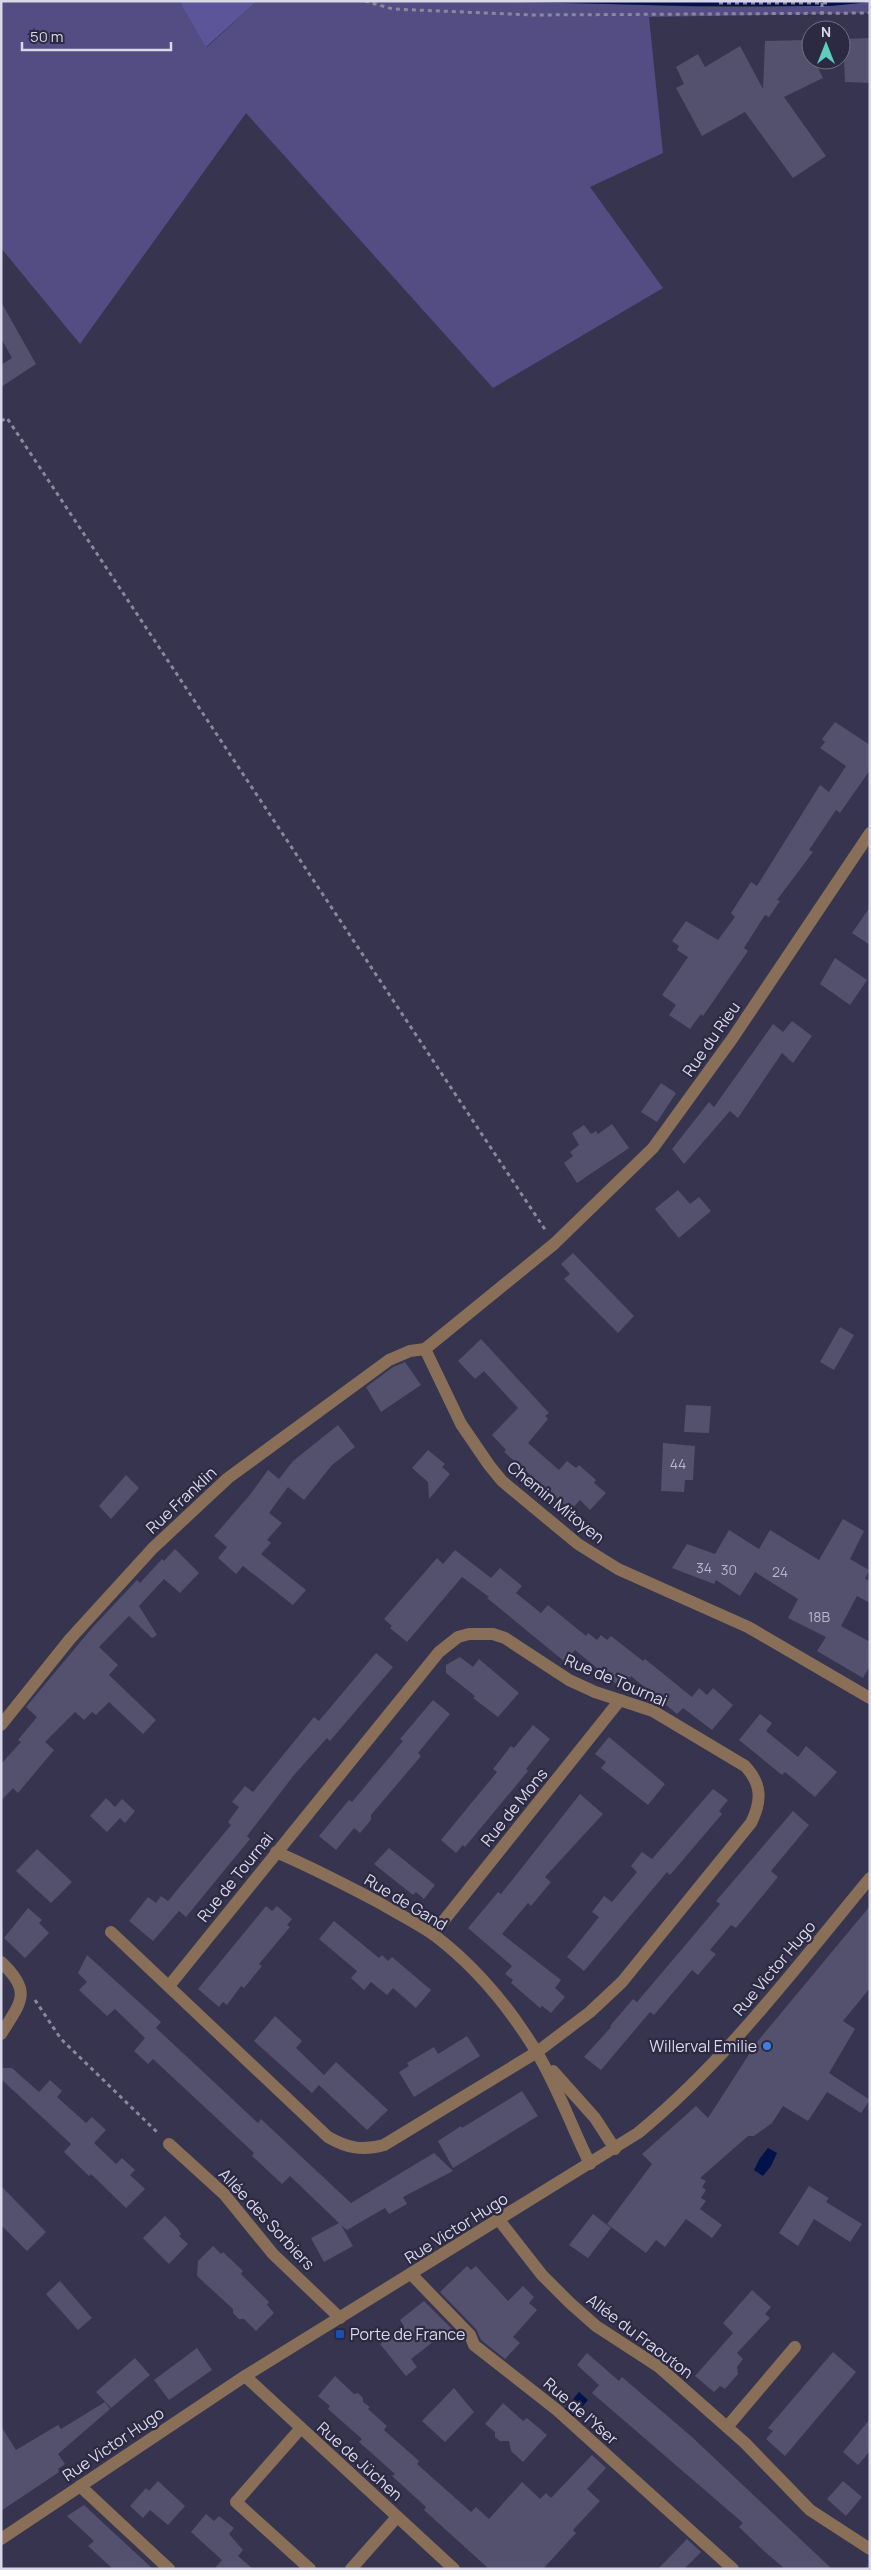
<svg xmlns="http://www.w3.org/2000/svg" width="871" height="2570" font-family="Manrope,sans-serif">
	<style>
		.green { fill: #534d83 }
		.forest { fill: #5d5599 }
		.water { fill: #02124a }
		.building { fill: #53516d }
		.lines { fill: none; stroke-linecap: round; stroke-linejoin: round }
		.path { stroke: #8a889d; stroke-width: 3; stroke-dasharray: 4 4; stroke-linecap: butt }
		.minor { stroke: #896f57; stroke-width: 12 }
		.shop-dot { fill: #3f7fe0; stroke: #2c2943; stroke-width: 2 }
		.transit-dot { fill: #1a4fb4; stroke: #2c2943; stroke-width: 2 }
		.labels { text-anchor: middle; dominant-baseline: central; stroke-width: 4.5; stroke-linejoin: round; paint-order: stroke }
		.number-label { font-size: 14px; fill: #b8b6ca }
		.street-label { font-size: 16px; fill: #d9d8e9; stroke: #2c2943 }
		.poi-label { font-size: 16px; fill: #d9d8e9; stroke: #2c2943; text-anchor: end }
	</style>
	<rect width="100%" height="100%" fill="#36344e"/>
	<!-- green -->
	<path class="green" d="M1,1H179L207,47L257,1C364,1 471,1 579,3C675,6 773,11 870,2V13L649,17L663,153L590,187L663,288L493,388L246,113L80,344L1,248Z"/>
	<!-- forest -->
	<polygon class="forest" points="179,1 257,1 206,47"/>
	<!-- water -->
	<g class="water">
		<polygon points="481,1 870,1 870,2 831,6 694,6"/>
		<polygon points="768,2148 777,2153 771,2166 763,2176 754,2170 760,2158"/>
		<polygon points="579,2392 588,2400 573,2417 565,2409"/>
	</g>
	<!-- building -->
	<g class="building">
		<polygon points="870,38 870,83 845,82 843,39"/>
		<polygon points="804,40 811,54 811,60 814,60 823,78 784,97 826,156 793,178 745,112 702,136 676,88 684,84 676,67 698,54 705,67 740,46 763,89 765,41"/>
		<polygon points="1,302 36,364 1,387 1,365 12,358 1,338"/>
		<polygon points="835,722 870,745 870,770 840,813 836,810 809,850 813,852 777,900 780,901 769,917 765,915 744,948 748,951 703,1016 701,1014 690,1029 669,1015 676,1005 662,995 688,957 677,950 679,946 672,941 686,921 718,940 735,917 731,913 751,882 757,886 820,785 829,792 846,766 820,748 825,742 822,739"/>
		<polygon points="870,907 870,945 852,933"/>
		<polygon points="835,958 867,980 850,1005 820,984"/>
		<polygon points="792,1021 812,1036 793,1063 782,1053 738,1118 730,1111 684,1164 672,1149 709,1102 714,1107 773,1024 783,1032"/>
		<polygon points="661,1083 676,1093 657,1122 641,1112"/>
		<polygon points="612,1124 629,1148 577,1183 564,1163 573,1156 570,1152 579,1145 572,1133 584,1125 591,1134 596,1131 598,1134"/>
		<polygon points="678,1190 690,1204 699,1197 711,1211 679,1238 655,1209"/>
		<polygon points="573,1253 634,1316 618,1333 564,1279 570,1274 561,1264"/>
		<polygon points="840,1327 854,1335 834,1370 820,1362"/>
		<polygon points="481,1339 549,1413 545,1416 548,1419 528,1443 559,1470 567,1461 576,1468 579,1465 596,1480 594,1483 606,1493 590,1510 580,1500 571,1510 504,1452 506,1450 492,1435 518,1408 484,1371 475,1379 458,1361"/>
		<polygon points="405,1362 421,1385 381,1412 366,1387 393,1367"/>
		<polygon points="686,1405 711,1406 709,1433 684,1432"/>
		<polygon points="338,1425 355,1447 332,1465 304,1500 288,1487 269,1513 282,1523 267,1540 271,1543 261,1554 306,1590 293,1605 243,1566 236,1574 218,1558 227,1547 214,1536 249,1496 268,1470 279,1479 293,1461"/>
		<polygon points="663,1443 695,1446 693,1480 685,1480 684,1492 661,1491"/>
		<polygon points="428,1450 445,1464 442,1467 450,1474 429,1499 428,1482 412,1468"/>
		<polygon points="126,1475 139,1488 111,1519 99,1506"/>
		<polygon points="843,1519 864,1531 850,1559 869,1570 865,1579 870,1581 870,1603 857,1596 841,1626 870,1642 870,1666 863,1678 817,1651 826,1637 788,1618 798,1599 755,1572 740,1596 716,1580 714,1584 672,1568 687,1544 715,1554 729,1530 759,1549 770,1530 819,1560"/>
		<polygon points="175,1549 199,1573 180,1593 164,1579 139,1606 157,1635 152,1638 129,1616 99,1647 118,1665 109,1675 156,1720 143,1734 109,1702 96,1715 92,1712 84,1720 75,1712 45,1742 54,1750 18,1793 13,1788 1,1801 1,1764 21,1742 18,1740 37,1717 26,1707 92,1628 137,1580 140,1583 162,1559 164,1561"/>
		<polygon points="455,1550 491,1578 500,1568 522,1586 516,1593 541,1613 548,1605 586,1636 588,1633 597,1640 601,1635 607,1640 611,1636 643,1661 645,1659 692,1697 699,1688 707,1695 713,1688 733,1705 712,1730 683,1708 677,1714 631,1676 621,1688 575,1650 565,1662 487,1598 489,1597 462,1577 407,1642 390,1628 392,1626 384,1619 437,1558 443,1564"/>
		<polygon points="376,1653 393,1667 330,1741 327,1738 294,1775 247,1836 250,1839 186,1917 179,1911 153,1941 129,1921 148,1897 156,1903 161,1896 168,1901 231,1825 228,1822 239,1807 232,1802 245,1786 253,1792 314,1717 319,1721"/>
		<polygon points="460,1657 473,1667 479,1659 519,1693 498,1717 473,1698 475,1696 446,1673 446,1665"/>
		<polygon points="433,1700 450,1714 418,1753 421,1756 371,1815 371,1820 360,1833 354,1828 336,1850 319,1836 349,1800 352,1802 403,1741 400,1739"/>
		<polygon points="760,1714 772,1723 766,1731 798,1757 806,1746 837,1772 815,1797 785,1772 782,1775 739,1740"/>
		<polygon points="533,1725 550,1739 526,1769 528,1771 465,1847 463,1845 456,1853 441,1840 497,1772 493,1769 511,1746 514,1748"/>
		<polygon points="609,1737 665,1784 648,1805 601,1768 606,1762 595,1754"/>
		<polygon points="713,1789 728,1800 719,1811 722,1814 670,1875 667,1872 584,1971 567,1957 599,1917 592,1912 604,1896 612,1902 637,1872 631,1866 642,1852 652,1859"/>
		<polygon points="580,1794 603,1814 545,1877 551,1882 531,1906 528,1903 502,1934 561,1980 555,1988 565,1997 551,2013 542,2006 540,2008 511,1983 513,1980 505,1974 512,1966 468,1928 498,1892 501,1894"/>
		<polygon points="106,1798 115,1807 122,1799 135,1811 125,1823 120,1818 107,1832 90,1816"/>
		<polygon points="793,1811 809,1825 771,1871 778,1877 736,1928 731,1925 710,1950 716,1954 698,1975 692,1970 654,2015 650,2012 601,2070 584,2057 611,2027 610,2026 633,1999 637,2002 682,1949 720,1904 716,1901"/>
		<polygon points="389,1848 435,1885 424,1899 416,1892 413,1895 374,1864"/>
		<polygon points="37,1849 72,1882 51,1903 16,1871"/>
		<polygon points="266,1906 272,1911 277,1906 292,1919 287,1925 290,1927 259,1964 262,1966 244,1988 241,1986 227,2005 223,2002 219,2007 198,1989"/>
		<polygon points="870,1906 870,1988 843,2021 855,2029 829,2073 870,2100 861,2113 827,2092 808,2121 783,2106 772,2123 754,2136 748,2136 700,2178 706,2181 702,2187 706,2190 701,2198 706,2201 700,2209 722,2225 712,2238 686,2219 665,2247 656,2240 646,2253 607,2224 652,2164 642,2154 696,2106 708,2118 757,2042"/>
		<polygon points="28,1908 42,1920 39,1923 49,1933 25,1958 4,1938"/>
		<polygon points="334,1921 379,1958 382,1955 388,1961 392,1957 431,1990 416,2008 393,1988 387,1995 371,1982 364,1990 351,1978 357,1971 319,1939"/>
		<polygon points="87,1955 161,2022 156,2028 228,2095 258,2123 261,2119 351,2203 434,2153 453,2171 403,2197 407,2204 389,2214 385,2208 347,2230 341,2225 353,2246 324,2262 311,2238 339,2223 290,2176 282,2184 252,2156 254,2153 153,2059 148,2064 134,2051 145,2038 115,2009 107,2016 79,1990 87,1982 78,1973"/>
		<polygon points="275,2016 302,2041 296,2048 324,2075 336,2062 388,2110 367,2130 319,2085 312,2093 254,2041"/>
		<polygon points="467,2036 480,2056 414,2097 399,2072 409,2066 407,2063 434,2047 438,2054"/>
		<polygon points="1,2068 12,2068 39,2092 50,2080 62,2091 57,2097 86,2123 92,2117 106,2130 94,2143 116,2164 122,2158 135,2170 130,2175 145,2189 126,2208 91,2174 89,2176 64,2152 71,2144 1,2079"/>
		<polygon points="522,2091 538,2116 453,2168 438,2141 461,2126 462,2128"/>
		<polygon points="1,2186 46,2232 27,2251 1,2225"/>
		<polygon points="809,2186 829,2198 826,2202 862,2224 850,2242 814,2219 798,2246 779,2233"/>
		<polygon points="593,2214 611,2228 588,2258 569,2245"/>
		<polygon points="165,2216 177,2228 181,2234 179,2236 188,2244 169,2264 143,2238"/>
		<polygon points="213,2246 221,2254 223,2252 243,2271 241,2274 269,2302 267,2305 274,2313 256,2331 244,2319 239,2319 233,2313 233,2309 197,2276 198,2261"/>
		<polygon points="467,2266 471,2270 476,2266 508,2301 523,2286 534,2297 529,2303 537,2310 513,2337 520,2343 505,2359 481,2340 476,2329 440,2292"/>
		<polygon points="60,2281 92,2318 78,2330 46,2294"/>
		<polygon points="752,2290 771,2307 765,2314 770,2318 737,2353 743,2359 737,2367 738,2374 725,2389 720,2386 714,2392 695,2376 733,2333 723,2323"/>
		<polygon points="424,2301 460,2337 454,2342 446,2332 411,2359 417,2367 406,2376 380,2344 404,2326 400,2320"/>
		<polygon points="197,2348 212,2370 169,2400 154,2380"/>
		<polygon points="833,2352 856,2372 785,2456 766,2439 773,2431 768,2428"/>
		<polygon points="587,2353 619,2381 622,2377 692,2437 832,2569 785,2569 765,2552 739,2527 743,2523 592,2393 599,2385 577,2365"/>
		<polygon points="135,2358 150,2375 111,2408 96,2392"/>
		<polygon points="335,2376 354,2394 358,2393 363,2398 363,2402 370,2407 368,2409 387,2426 384,2430 419,2461 417,2464 471,2512 476,2507 489,2519 522,2482 540,2499 546,2493 551,2498 592,2455 606,2468 587,2489 600,2501 573,2530 576,2533 543,2569 489,2569 424,2510 426,2507 392,2476 395,2474 359,2442 362,2439 328,2409 330,2406 318,2396"/>
		<polygon points="454,2388 474,2412 445,2442 422,2421"/>
		<polygon points="105,2402 110,2409 58,2454 65,2464 58,2469 59,2472 1,2511 1,2426 16,2450 58,2425 61,2429"/>
		<polygon points="503,2403 523,2421 527,2418 547,2435 523,2462 511,2451 509,2441 500,2441 495,2437 495,2432 485,2424"/>
		<polygon points="870,2419 870,2451 858,2465 843,2452"/>
		<polygon points="158,2481 185,2506 168,2525 150,2510 143,2518 130,2506 146,2488 149,2491"/>
		<polygon points="843,2481 862,2497 846,2516 827,2499"/>
		<polygon points="84,2505 114,2533 153,2569 113,2569 88,2546 94,2541 67,2516"/>
		<polygon points="206,2514 214,2521 219,2516 234,2528 229,2534 243,2550 238,2556 253,2569 214,2569 222,2560 191,2532"/>
		<polygon points="687,2539 701,2552 684,2569 658,2569"/>
	</g>
	<g class="lines">
		<!-- path -->
		<g class="path">
			<polyline points="365,1 393,9 533,15 870,13"/>
			<polyline points="719,3 829,3"/>
			<polyline points="822,3 822,14"/>
			<polyline points="1,421 7,418 546,1231"/>
			<polyline points="35,2000 61,2039 159,2134"/>
		</g>
		<!-- minor -->
		<g class="minor">
			<polyline points="425,1349 461,1424 489,1465 502,1481 578,1544 618,1569 748,1627 870,1698"/>
			<polyline points="1,1725 70,1639 153,1548 228,1478 389,1360 410,1351 425,1349 554,1244 653,1148 732,1039 870,833"/>
			<path d="M276,1852C311,1867 344,1884 378,1902C396,1913 416,1922 434,1935C475,1966 509,2007 536,2051C558,2087 571,2126 590,2164"/>
			<path d="M111,1932L328,2137C347,2148 362,2151 384,2145L537,2052L590,2012L622,1982L751,1823C762,1801 762,1784 745,1766L653,1711L595,1692L569,1680L505,1638L493,1634H469L458,1637L439,1652L169,1986"/>
			<polyline points="433,1934 620,1700"/>
			<path d="M1,1962C33,1992 21,2002 1,2034"/>
			<polyline points="553,2071 595,2118 615,2149"/>
			<polyline points="169,2144 224,2194 273,2254 340,2318"/>
			<polyline points="499,2220 542,2275 570,2303 596,2326 659,2367 745,2443 810,2510 870,2549"/>
			<polyline points="412,2275 470,2335 474,2345 557,2410 733,2569"/>
			<polyline points="245,2376 454,2569"/>
			<polyline points="727,2427 795,2347"/>
			<polyline points="301,2428 236,2502 310,2569"/>
			<polyline points="80,2486 169,2569"/>
			<path d="M1,2539L245,2376L638,2133C727,2060 797,1966 870,1878"/>
			<polyline points="351,2569 397,2517"/>
		</g>
	</g>
	<!-- markers -->
	<circle class="shop-dot" cx="767" cy="2046" r="5"/>
	<rect class="transit-dot" x="335" y="2329" width="10" height="10" rx="2.5"/>
	<g class="labels">
		<!-- number labels -->
		<g class="number-label">
			<text x="678" y="1463">44</text>
			<text x="704" y="1567">34</text>
			<text x="729" y="1569">30</text>
			<text x="780" y="1571">24</text>
			<text x="819" y="1616">18B</text>
		</g>
		<!-- street labels -->
		<g class="street-label">
			<text transform="translate(711 1039) rotate(-55)">Rue du Rieu</text>
			<text transform="translate(181 1500) rotate(-43)">Rue Franklin</text>
			<text transform="translate(556 1502) rotate(39)">Chemin Mitoyen</text>
			<text transform="translate(616 1680) rotate(23)">Rue de Tournai</text>
			<text transform="translate(514 1807) rotate(-51)">Rue de Mons</text>
			<text transform="translate(235 1877) rotate(-51)">Rue de Tournai</text>
			<text transform="translate(406 1902) rotate(31)">Rue de Gand</text>
			<text transform="translate(774 1968) rotate(-50)">Rue Victor Hugo</text>
			<text transform="translate(267 2219) rotate(47)">Allée des Sorbiers</text>
			<text transform="translate(456 2228) rotate(-32)">Rue Victor Hugo</text>
			<text transform="translate(640 2336) rotate(37)">Allée du Fraouton</text>
			<text transform="translate(581 2411) rotate(41)">Rue de l'Yser</text>
			<text transform="translate(113 2444) rotate(-34)">Rue Victor Hugo</text>
			<text transform="translate(360 2461) rotate(42)">Rue de Jüchen</text>
		</g>
		<!-- poi labels -->
		<g class="poi-label">
			<text x="757" y="2046">Willerval Emilie</text>
			<text x="350" y="2334" text-anchor="start">Porte de France</text>
		</g>
	</g>
	<!-- border -->
	<rect width="871" height="2570" fill="none" stroke="#d9d8e9" stroke-width="5"/>
	<!-- north arrow -->
	<g transform="translate(826 45)"><circle r="24" fill="#2c2943" stroke="#716f85"/>
	<path d="M0-4L9 19L0 12L-9 19Z" fill="#5cceba"/>
	<text y="-8" font-size="14" font-weight="bold" text-anchor="middle" fill="#d9d8e9">N</text>
	</g>
	<!-- scale -->
	<path d="M22 42v8h149v-8" fill="none" stroke="#d9d8e9" stroke-width="2.5"/>
	<text x="30" y="42" font-size="15" fill="#d9d8e9" stroke="#2c2943" stroke-width="4" paint-order="stroke">50 m</text>
</svg>
